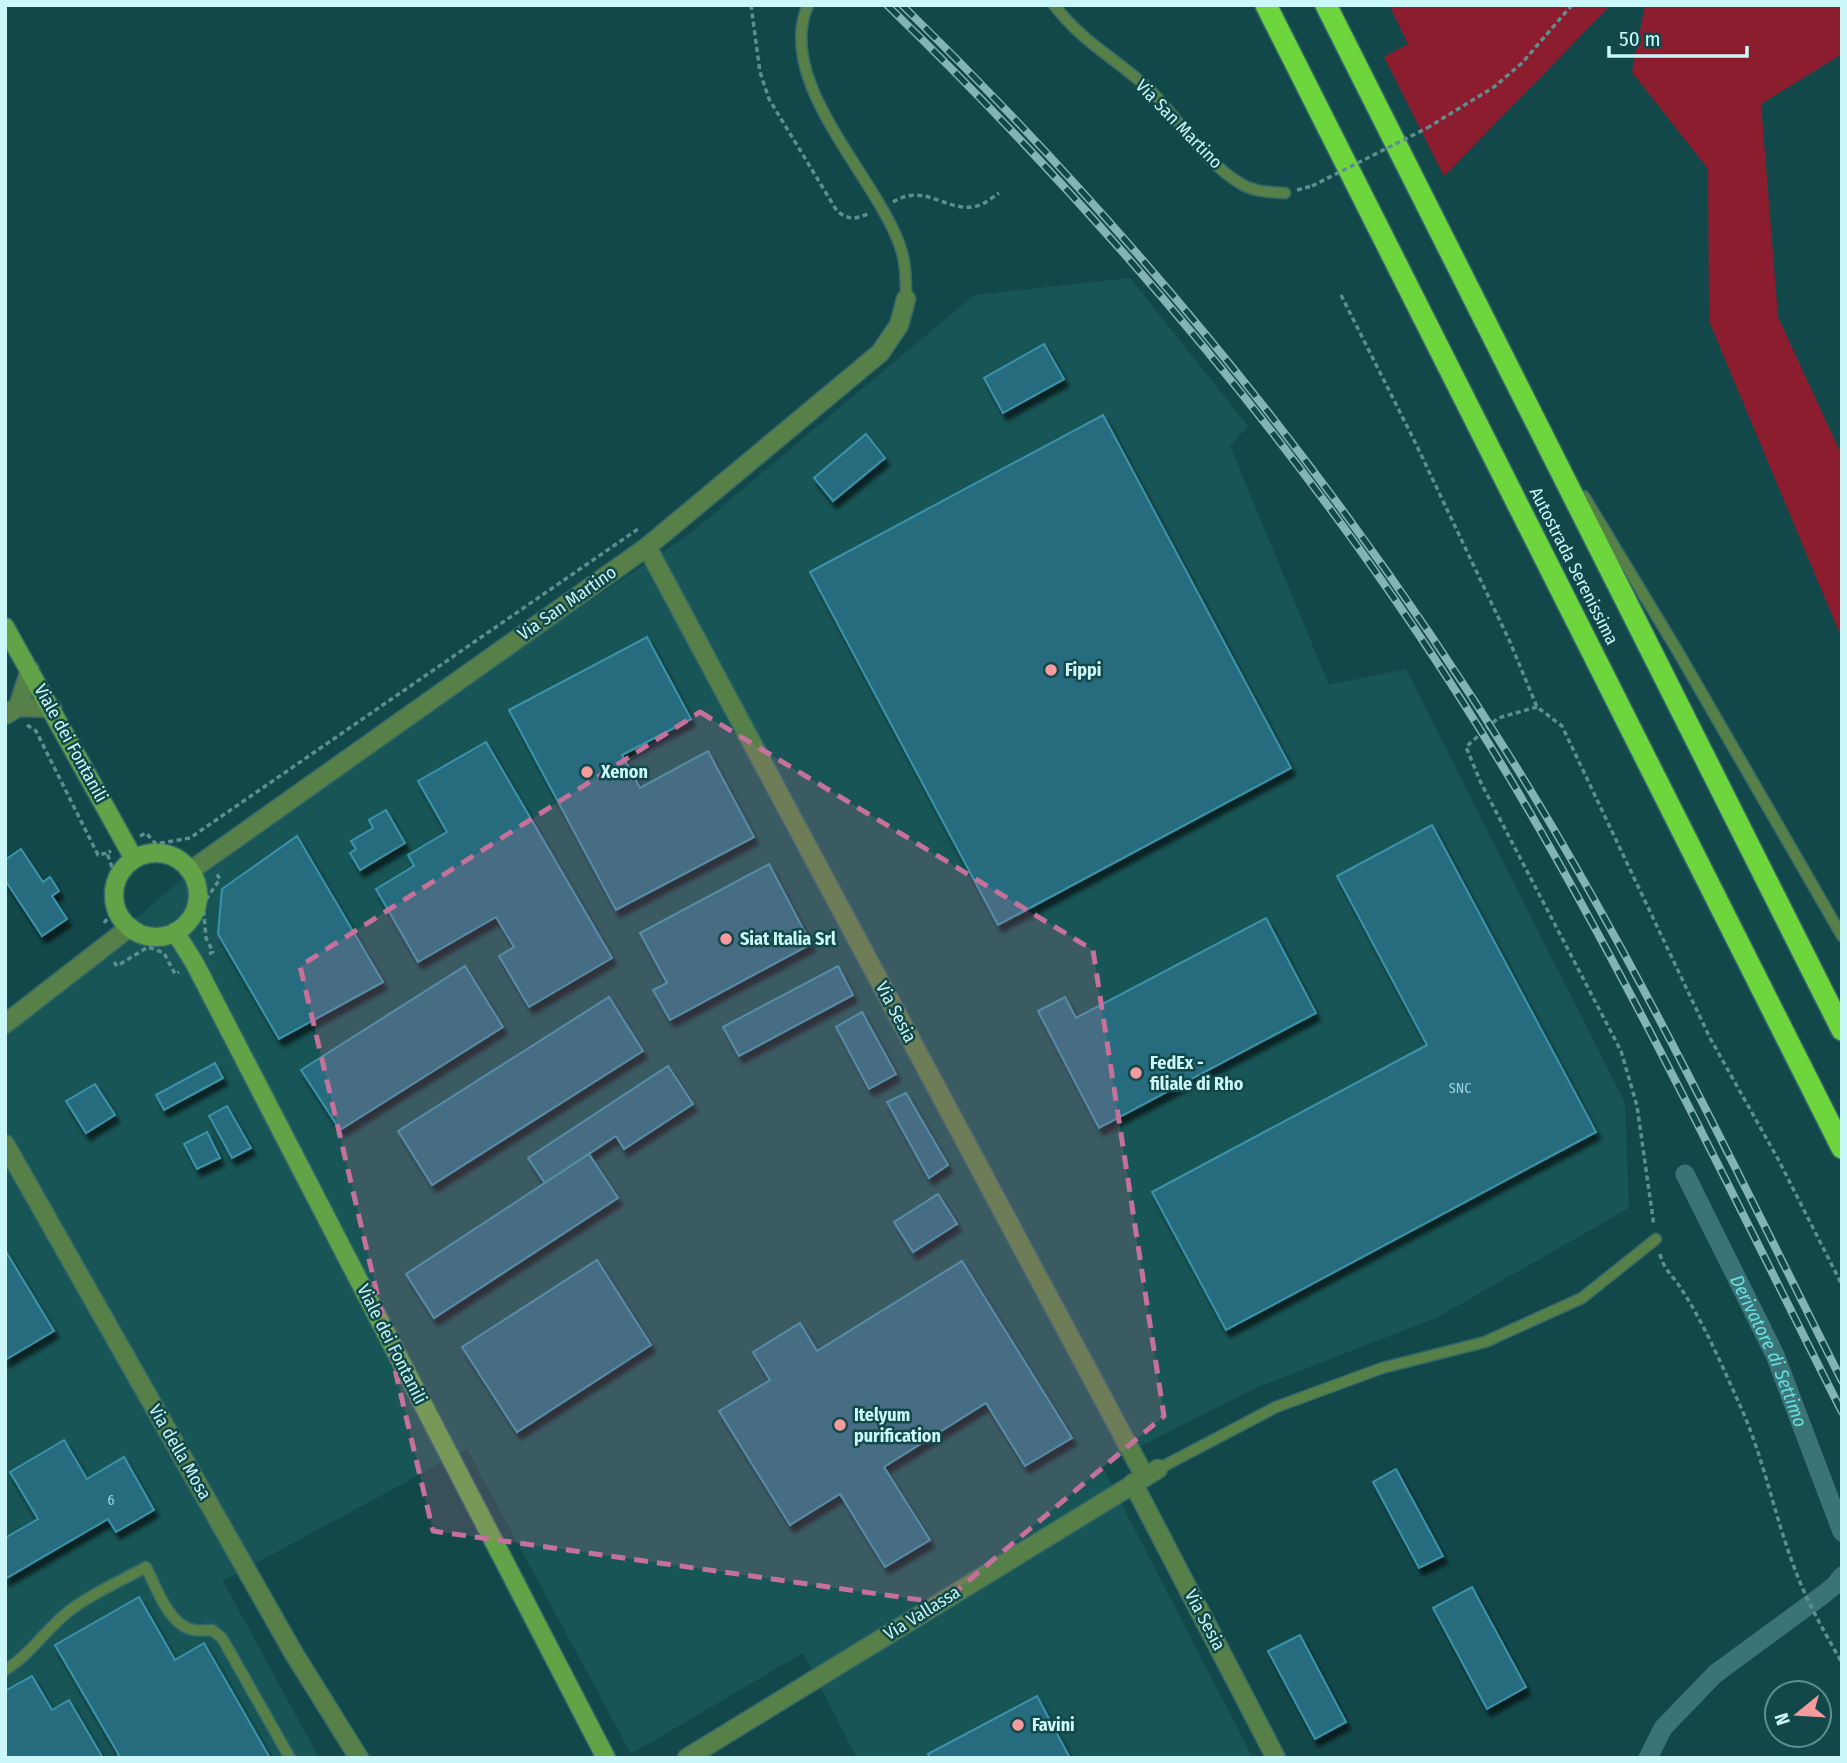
<svg xmlns="http://www.w3.org/2000/svg" width="1847" height="1763" font-family="'Fira Sans Condensed',sans-serif">
	<style>
		.built { fill: #185556 }
		.green { fill: #8c1d2f }
		.lines { fill: none; stroke-linecap: round; stroke-linejoin: round }
		.canal { stroke: #3b7476; stroke-width: 19 }
		.building { fill: #286c7e; stroke: #3a94ab; stroke-width: 2; filter: url(#shadow) }
		.lane-casing { stroke: #346869; stroke-width: 13 }
		.street-casing { stroke: #346869; stroke-width: 21 }
		.secondary-casing { stroke: #346869; stroke-width: 21 }
		.highway-casing { stroke: #346869; stroke-width: 24 }
		.path { stroke: #5d8f90; stroke-width: 3.5; stroke-dasharray: 5 3.5; stroke-linecap: butt }
		.lane { stroke: #578048; stroke-width: 10 }
		.street { stroke: #578048; stroke-width: 18 }
		.secondary { stroke: #62a348; stroke-width: 18 }
		.highway { stroke: #6ed63d; stroke-width: 21 }
		.rail-casing { stroke: #84b3b5; stroke-width: 8 }
		.rail { stroke: #13484a; stroke-width: 5; stroke-dasharray: 16; stroke-linecap: butt }
		.path-bridge { stroke: #5d8f90; stroke-width: 3.5; stroke-dasharray: 5 3.5; stroke-linecap: butt }
		.marked { fill: #c6719a; fill-opacity: 0.2; stroke: #c6719a; stroke-width: 5; stroke-dasharray: 14 9; stroke-linejoin: round }
		.poi-dot { fill: #f59b9e; stroke: #13484a; stroke-width: 2.5 }
		.labels { text-anchor: middle; dominant-baseline: central; stroke-width: 5; stroke-linejoin: round; paint-order: stroke }
		.number-label { font-size: 14px; fill: #a2d4da }
		.street-label { font-size: 18px; fill: #cbf7f8; stroke: #13484a }
		.poi-label { font-size: 18px; font-weight: bold; fill: #cbf7f8; stroke: #13484a; text-anchor: start }
		.water-label { font-size: 19px; font-style: italic; fill: #67dfe3; stroke: #13484a }
	</style>
	<defs>
		<filter id="shadow"><feDropShadow dx="4" dy="7" stdDeviation="2" flood-color="#0009"/></filter>
	</defs>
	<rect width="100%" height="100%" fill="#13484a"/>
	<!-- built -->
	<polygon class="built" points="1130,278 1248,426 1230,446 1329,685 1406,669 1625,1103 1629,1208 1438,1317 1251,1390 1102,1466 1253,1758 857,1758 803,1653 631,1754 467,1449 223,1581 319,1758 5,1758 5,1033 206,858 687,536 974,295"/>
	<!-- green -->
	<g class="green">
		<polygon points="1389,5 1611,5 1444,176 1384,57 1408,44"/>
		<polygon points="1645,5 1842,5 1842,54 1761,104 1778,317 1842,456 1842,639 1709,321 1708,169 1632,72"/>
	</g>
	<g class="lines">
		<!-- canal -->
		<g class="canal">
			<path id="s1" d="M1685,1174L1775,1355L1842,1532"/>
			<polyline points="1648,1758 1663,1728 1715,1674 1824,1594 1835,1585 1842,1576"/>
		</g>
	</g>
	<!-- building -->
	<g class="building">
		<polygon points="1044,344 1064,379 1003,413 984,378"/>
		<polygon points="1103,415 1291,768 998,925 810,572"/>
		<polygon points="866,434 885,458 833,501 814,478"/>
		<polygon points="647,637 691,719 622,755 640,788 708,751 754,837 616,910 509,710"/>
		<polygon points="486,742 612,958 529,1007 499,956 514,947 496,917 418,962 376,889 414,866 408,855 447,832 418,781"/>
		<polygon points="386,810 405,843 360,870 350,853 356,849 351,841 373,828 369,820"/>
		<polygon points="1432,825 1596,1132 1226,1330 1152,1192 1427,1045 1337,876"/>
		<polygon points="297,836 383,982 279,1039 218,934 222,889"/>
		<polygon points="21,849 43,882 50,877 59,891 52,896 67,919 42,936 5,880 5,860"/>
		<polygon points="769,864 811,944 670,1020 653,990 667,983 640,933"/>
		<polygon points="1266,918 1316,1013 1099,1128 1038,1011 1065,997 1076,1018"/>
		<polygon points="465,966 503,1027 340,1130 301,1070"/>
		<polygon points="838,966 853,995 739,1056 723,1027"/>
		<polygon points="609,997 643,1051 432,1185 398,1131"/>
		<polygon points="862,1012 896,1074 869,1089 836,1027"/>
		<polygon points="215,1063 223,1078 164,1110 156,1095"/>
		<polygon points="668,1066 693,1104 624,1149 616,1136 545,1183 528,1158"/>
		<polygon points="95,1084 115,1115 86,1133 66,1101"/>
		<polygon points="906,1093 948,1165 929,1178 887,1102"/>
		<polygon points="227,1106 251,1148 232,1158 209,1116"/>
		<polygon points="207,1132 220,1158 197,1169 184,1144"/>
		<polygon points="589,1154 618,1198 434,1318 406,1274"/>
		<polygon points="938,1194 957,1224 913,1252 894,1222"/>
		<polygon points="5,1250 54,1331 5,1360"/>
		<polygon points="597,1260 651,1345 517,1432 462,1347"/>
		<polygon points="962,1261 1072,1438 1025,1466 986,1403 884,1467 930,1540 885,1567 840,1494 790,1525 719,1411 770,1380 753,1352 800,1323 817,1351"/>
		<polygon points="64,1440 87,1479 124,1457 154,1510 116,1532 108,1519 5,1579 5,1538 38,1519 10,1472"/>
		<polygon points="1396,1469 1443,1556 1419,1568 1373,1482"/>
		<polygon points="1472,1587 1526,1687 1487,1709 1433,1608"/>
		<polygon points="139,1597 175,1660 204,1643 270,1758 115,1758 119,1755 55,1645"/>
		<polygon points="1300,1635 1346,1722 1315,1739 1268,1651"/>
		<polygon points="32,1676 52,1710 69,1700 103,1758 5,1758 5,1691"/>
		<polygon points="1037,1696 1070,1758 930,1758 928,1754"/>
	</g>
	<g class="lines">
		<!-- lane casing -->
		<g class="lane-casing">
			<g id="lane">
				<path d="M808,5C774,82 876,176 900,246C906,263 906,280 906,299"/>
				<path d="M1054,5C1084,44 1117,59 1150,90C1181,121 1204,163 1243,185C1256,192 1271,192 1285,193"/>
				<polyline points="1584,496 1677,650 1842,936"/>
				<polyline points="1158,1469 1276,1407 1382,1368 1485,1342 1582,1298 1656,1239"/>
				<path d="M5,1670C30,1655 46,1629 69,1611C92,1593 121,1581 146,1567C156,1587 169,1626 194,1630C200,1631 206,1630 212,1630L222,1638L290,1758"/>
			</g>
		</g>
		<!-- street casing -->
		<g class="street-casing">
			<g id="street">
				<polyline points="647,547 1145,1477"/>
				<polyline points="18,707 30,670"/>
				<polyline points="5,715 18,707 52,708"/>
				<polyline points="190,871 647,547 880,353 899,325 906,299"/>
				<polyline points="5,1024 130,927"/>
				<polyline points="5,1144 293,1652 359,1758"/>
				<polyline points="1133,1483 1276,1758"/>
				<polyline points="687,1758 1158,1469"/>
			</g>
		</g>
		<!-- secondary casing -->
		<g class="secondary-casing">
			<g id="secondary">
				<polyline points="5,627 134,859"/>
				<circle cx="156" cy="895" r="42"/>
				<polyline points="175,932 194,962 606,1758"/>
			</g>
		</g>
		<!-- highway casing -->
		<g class="highway-casing">
			<g id="highway">
				<polyline points="1266,5 1842,1148"/>
				<polyline points="1326,5 1842,1030"/>
			</g>
		</g>
		<!-- path -->
		<g class="path">
			<path d="M751,5L760,72L769,99L837,211C850,221 856,219 870,213"/>
			<polyline points="1427,128 1494,87 1522,63 1572,5"/>
			<polyline points="1297,190 1312,186"/>
			<path d="M893,202C926,181 949,216 980,205C986,203 993,197 999,193"/>
			<polyline points="1341,295 1414,440 1510,642 1537,707 1562,726 1710,1038 1778,1159 1842,1285"/>
			<polyline points="1537,707 1498,718 1466,747 1481,783 1621,1051 1637,1106 1654,1226"/>
			<polyline points="27,725 36,731 98,855 107,853"/>
			<polyline points="140,836 146,833 156,844 190,838 638,529"/>
			<polyline points="104,923 111,914 108,898 114,873 107,853 111,851"/>
			<polyline points="209,954 213,952 206,938 203,904 220,879 216,873"/>
			<polyline points="114,962 117,966 148,947 164,953 175,974 179,972"/>
			<path d="M1660,1254C1663,1269 1675,1278 1682,1290C1706,1327 1724,1370 1742,1410C1765,1462 1775,1519 1796,1572C1808,1604 1825,1633 1842,1663"/>
		</g>
		<!-- lane -->
		<use href="#lane" class="lane"/>
		<!-- street -->
		<use href="#street" class="street"/>
		<!-- secondary -->
		<use href="#secondary" class="secondary"/>
		<!-- highway -->
		<use href="#highway" class="highway"/>
		<!-- rail casing -->
		<g class="rail-casing">
			<g id="rail">
				<path d="M887,5C1127,238 1344,499 1515,787C1635,990 1736,1202 1842,1412"/>
				<path d="M902,5C1140,237 1349,495 1523,778C1642,972 1740,1178 1842,1381"/>
			</g>
		</g>
		<!-- rail -->
		<use href="#rail" class="rail"/>
		<!-- path-bridge -->
		<polyline class="path-bridge" points="1312,186 1427,128"/>
	</g>
	<!-- marked area -->
	<path class="marked" d="M700,712L1093,950L1164,1416L942,1603L433,1531L300,966Z"/>
	<!-- markers -->
	<g class="poi-dot">
		<circle cx="1051" cy="670" r="7"/>
		<circle cx="587" cy="772" r="7"/>
		<circle cx="726" cy="939" r="7"/>
		<circle cx="1136" cy="1073" r="7"/>
		<circle cx="840" cy="1425" r="7"/>
		<circle cx="1018" cy="1725" r="7"/>
	</g>
	<g class="labels">
		<!-- number labels -->
		<g class="number-label">
			<text x="1460" y="1088">SNC</text>
			<text x="111" y="1500">6</text>
		</g>
		<!-- street labels -->
		<g class="street-label">
			<text transform="translate(1179 124) rotate(46)">Via San Martino</text>
			<text transform="translate(1574 566) rotate(63)">Autostrada Serenissima</text>
			<text transform="translate(567 603) rotate(-35)">Via San Martino</text>
			<text transform="translate(71 743) rotate(61)">Viale dei Fontanili</text>
			<text transform="translate(896 1012) rotate(62)">Via Sesia</text>
			<text transform="translate(392 1344) rotate(63)">Viale dei Fontanili</text>
			<text transform="translate(180 1452) rotate(60)">Via della Mosa</text>
			<text transform="translate(922 1613) rotate(-32)">Via Vallassa</text>
			<text transform="translate(1205 1620) rotate(62)">Via Sesia</text>
		</g>
		<!-- poi labels -->
		<g class="poi-label">
			<text x="1065" y="670">Fippi</text>
			<text x="601" y="772">Xenon</text>
			<text x="740" y="939">Siat Italia Srl</text>
			<text x="1150" y="1063">FedEx -<tspan x="1150" dy="21">filiale di Rho</tspan></text>
			<text x="854" y="1415">Itelyum<tspan x="854" dy="21">purification</tspan></text>
			<text x="1032" y="1725">Favini</text>
		</g>
		<!-- water labels -->
		<g class="water-label">
			<text stroke="none"><textPath href="#s1" startOffset="196">Derivatore di Settimo</textPath></text>
		</g>
	</g>
	<!-- border -->
	<rect width="1847" height="1763" fill="none" stroke="#cbf7f8" stroke-width="14"/>
	<!-- north arrow -->
	<g transform="translate(1798 1714) rotate(252)"><circle r="33" fill="#13484a" stroke="#5d8e90" stroke-width="2"/>
	<path d="M0-5L12 26L0 18L-12 26Z" fill="#f59b9e"/>
	<text y="-10" font-size="19" font-weight="bold" text-anchor="middle" fill="#cbf7f8">N</text>
	</g>
	<!-- scale -->
	<path d="M1609 46v10h138v-10" fill="none" stroke="#cbf7f8" stroke-width="3.5"/>
	<text x="1619" y="46" font-size="21" fill="#cbf7f8" stroke="#13484a" stroke-width="5" paint-order="stroke">50 m</text>
</svg>
